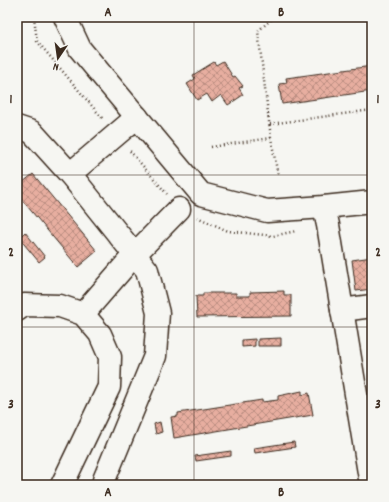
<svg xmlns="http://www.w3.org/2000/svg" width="389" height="502" font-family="Dekko,sans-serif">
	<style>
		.building { fill: url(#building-cross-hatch); stroke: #3b2a1e }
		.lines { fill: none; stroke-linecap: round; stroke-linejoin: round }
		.minor-casing { stroke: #3b2a1e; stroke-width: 25 }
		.path { stroke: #3b2a1e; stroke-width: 2.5; stroke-dasharray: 1 3; stroke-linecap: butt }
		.minor { stroke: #f6f6f2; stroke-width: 22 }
		.grid { fill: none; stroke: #3b2a1e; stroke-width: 1; stroke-opacity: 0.55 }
		.neatline { fill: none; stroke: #3b2a1e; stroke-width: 1.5 }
		.grid-label { font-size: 13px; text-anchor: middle; font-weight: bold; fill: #3b2a1e }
	</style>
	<defs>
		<pattern id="building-cross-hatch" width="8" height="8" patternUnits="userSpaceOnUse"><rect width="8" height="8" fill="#e7aea0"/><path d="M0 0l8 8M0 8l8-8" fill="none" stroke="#bc8e82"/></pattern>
	</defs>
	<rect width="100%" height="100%" fill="#f6f6f2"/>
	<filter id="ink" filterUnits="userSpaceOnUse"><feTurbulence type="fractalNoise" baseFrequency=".025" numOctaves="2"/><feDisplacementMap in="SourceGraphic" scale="8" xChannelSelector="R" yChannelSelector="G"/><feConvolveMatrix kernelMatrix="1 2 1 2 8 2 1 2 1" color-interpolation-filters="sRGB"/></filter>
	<g filter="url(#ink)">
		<!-- building -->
		<g class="building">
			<polygon points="223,61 233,77 235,76 243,86 239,88 243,95 228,105 221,95 212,102 207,94 197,100 187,84 195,79 193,75 214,62 216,65"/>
			<polygon points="372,66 372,91 282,104 279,84 287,83 286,78"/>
			<polygon points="33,174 97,251 78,267 17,194 17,187"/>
			<polygon points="25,232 45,257 39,262 19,238"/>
			<polygon points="372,257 372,289 356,291 352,260"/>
			<polygon points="284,291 284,295 291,295 291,316 197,317 196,296 203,296 203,293 236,293 236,296 250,296 250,292"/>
			<polygon points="281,338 281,346 258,346 258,339"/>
			<polygon points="255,339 255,346 242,347 242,340"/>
			<polygon points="302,391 302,395 309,393 313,415 174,438 171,417 178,416 178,413 262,400 262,402 278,400 278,396"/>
			<polygon points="160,422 162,432 156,434 154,424"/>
			<polygon points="294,442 295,447 255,453 254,448"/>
			<polygon points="231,451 231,456 196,461 195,456"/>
		</g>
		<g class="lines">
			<!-- minor casing -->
			<g class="minor-casing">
				<g id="minor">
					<polyline points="65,17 80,49 201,194 267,211 324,207 372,202"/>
					<polyline points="17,127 32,132 70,174 147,270 158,313 155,356 104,480 105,485"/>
					<polyline points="70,174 137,117"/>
					<polyline points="324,207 328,225 371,485"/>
					<polyline points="17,310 24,305 60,306 83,314 100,334 110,357 109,387 62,485"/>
					<polyline points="342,310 372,306"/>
					<polyline points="83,314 135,254 179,209"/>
				</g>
			</g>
			<!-- path -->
			<g class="path">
				<polyline points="34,17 37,41 103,119"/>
				<polyline points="274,17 258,31 271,138 278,176"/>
				<polyline points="270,124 372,110"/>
				<polyline points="211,147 271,138"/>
				<polyline points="130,151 167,194"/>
				<polyline points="197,217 228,231 273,236 296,231"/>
			</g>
			<!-- minor -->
			<use href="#minor" class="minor"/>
		</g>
	</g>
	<!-- grid -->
	<path class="grid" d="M194,17V485M17,175H372M17,327H372"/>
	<!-- margin -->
	<rect width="389" height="502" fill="none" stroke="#f6f6f2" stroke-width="44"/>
	<!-- north arrow -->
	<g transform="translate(58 58) rotate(193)" stroke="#f6f6f2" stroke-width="3" paint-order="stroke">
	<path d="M0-3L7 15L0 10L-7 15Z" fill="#3b2a1e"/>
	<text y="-6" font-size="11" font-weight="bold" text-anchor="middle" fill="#3b2a1e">N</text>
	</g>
	<rect x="22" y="22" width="345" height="458" class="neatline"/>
	<g class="grid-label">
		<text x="108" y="16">A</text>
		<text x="281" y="16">B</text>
		<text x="11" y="103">1</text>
		<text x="378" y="103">1</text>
		<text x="11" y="256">2</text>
		<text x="378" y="256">2</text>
		<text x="11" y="408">3</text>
		<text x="378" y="408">3</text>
		<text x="108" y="496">A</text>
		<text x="281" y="496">B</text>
	</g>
</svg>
